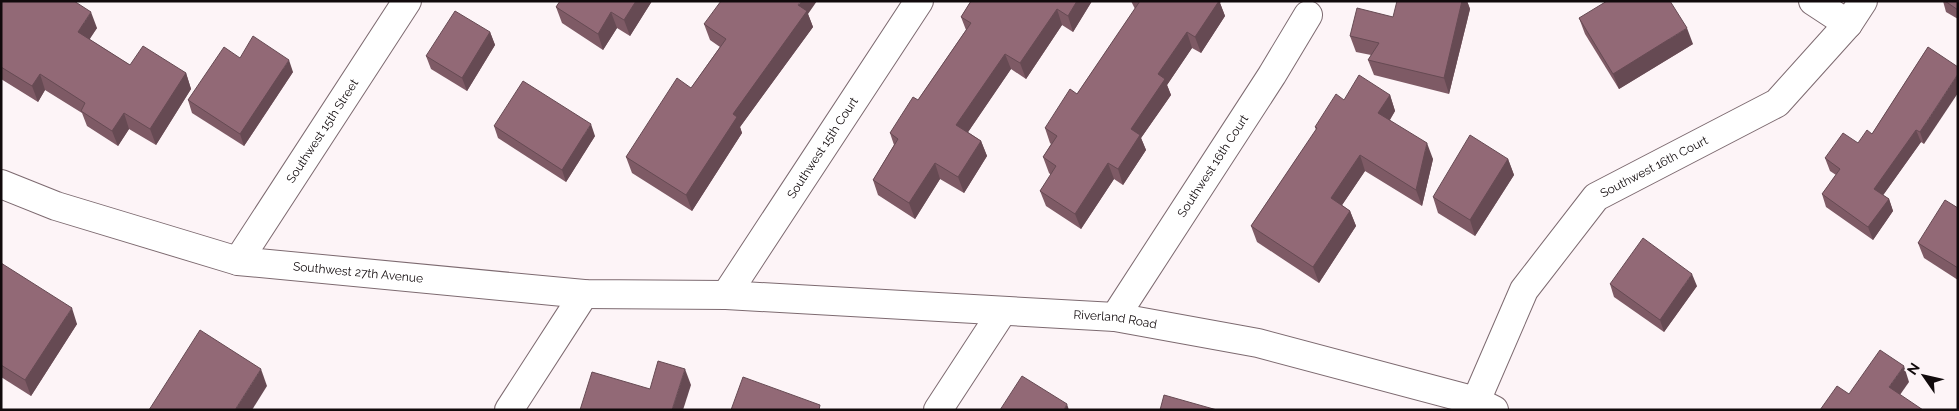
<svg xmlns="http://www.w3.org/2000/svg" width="1959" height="411" font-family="Raleway,sans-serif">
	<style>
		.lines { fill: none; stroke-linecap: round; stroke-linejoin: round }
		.minor-casing { stroke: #7d6a70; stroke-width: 30 }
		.tertiary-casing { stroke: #7d6a70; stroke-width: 30 }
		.minor { stroke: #fff; stroke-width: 28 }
		.tertiary { stroke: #fff; stroke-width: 28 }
		.wall { fill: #7e5a65 }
		.shaded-wall { fill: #664a53 }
		.building { fill: #926976; stroke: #664a53 }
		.labels { text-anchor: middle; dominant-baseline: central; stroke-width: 5; stroke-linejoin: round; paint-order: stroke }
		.street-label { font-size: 12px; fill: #110a0c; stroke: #fdf4f7 }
	</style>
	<rect width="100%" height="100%" fill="#fdf4f7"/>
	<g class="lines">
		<!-- minor casing -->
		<g class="minor-casing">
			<g id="minor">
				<polyline points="1813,1 1848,24"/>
				<path id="s1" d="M238,261L407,1"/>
				<path id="s2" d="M726,295L919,1"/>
				<path id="s3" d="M1115,317L1272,75L1308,15"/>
				<path id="s4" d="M1476,401L1524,290L1596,197L1777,103L1848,24L1863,1"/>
				<polyline points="509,410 584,294"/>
				<polyline points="938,410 1002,312"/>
			</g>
		</g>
		<!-- tertiary casing -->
		<g class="tertiary-casing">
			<g id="tertiary">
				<path id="s5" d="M1,184L56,206L238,261L584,294L726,295L1115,317L1258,343L1476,401L1494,410"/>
			</g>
		</g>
		<!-- minor -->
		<use href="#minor" class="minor"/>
		<!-- tertiary -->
		<use href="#tertiary" class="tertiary"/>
	</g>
	<!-- wall -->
	<g class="wall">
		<polygon points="1,1 97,28 89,39 130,65 186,73 191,89 156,145 129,129 118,146 87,126 82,113 45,90 38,102 1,79"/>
		<polygon points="560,1 652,1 630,36 617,28 603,50 562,23 556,7"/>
		<polygon points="971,1 1092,1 1073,32 1062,25 1026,79 1011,69 968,132 981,141 987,156 964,193 940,179 915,219 878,195 873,180 894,145 890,133 918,100 966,30 961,17"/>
		<polygon points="1131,1 1221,1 1220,3 1225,16 1201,53 1192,48 1167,85 1171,95 1141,138 1146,150 1123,185 1114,179 1081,229 1046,206 1040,191 1051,175 1049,173 1043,157 1051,144 1050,143 1045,128 1077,94 1135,9"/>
		<polygon points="1462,1 1467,1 1470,9 1449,94 1374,75 1368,60 1371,55 1356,52 1350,36 1393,17"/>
		<polygon points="1943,1 1958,1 1958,19 1946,12"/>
		<polygon points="808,14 813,27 740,127 742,133 692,211 632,173 626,157 691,88 720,47 710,40 704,24"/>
		<polygon points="1579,18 1693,44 1619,89 1585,34"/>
		<polygon points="490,32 495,45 467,91 431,69 426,56"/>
		<polygon points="1928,47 1924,144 1921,142 1883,195 1889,199 1893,211 1873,240 1826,207 1822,194 1836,175 1830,171 1825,158 1858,143 1872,134"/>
		<polygon points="240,58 293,72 244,146 192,113 188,100"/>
		<polygon points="1390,95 1395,111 1390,120 1433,159 1422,206 1365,171 1342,205 1350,211 1356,226 1319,283 1257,242 1251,226 1316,130 1315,127 1344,100"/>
		<polygon points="494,126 595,136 566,182 498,138"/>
		<polygon points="1508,159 1514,175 1475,236 1438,213 1433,197"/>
		<polygon points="1958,208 1958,280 1924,258 1918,243"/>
		<polygon points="1,263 77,324 31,396 1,377"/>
		<polygon points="1610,284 1697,286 1664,332 1614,297"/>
	</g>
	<!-- shaded-wall -->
	<g class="shaded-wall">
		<polygon points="636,1 652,1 630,36 624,20"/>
		<polygon points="801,1 817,1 808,14 813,27 740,127 742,133 692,211 686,195 733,114"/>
		<polygon points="1077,1 1092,1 1073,32 1068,16"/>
		<polygon points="1212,1 1221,1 1220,3 1225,16 1201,53 1195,37"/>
		<polygon points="1462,1 1467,1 1470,9 1449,94 1444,78"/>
		<polygon points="1057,9 1062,25 1026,79 1020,63"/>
		<polygon points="91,12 97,28 84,48 78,32"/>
		<polygon points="611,12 617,28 603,50 598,34"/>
		<polygon points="1687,28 1693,44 1619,89 1613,74"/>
		<polygon points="490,32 495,45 467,91 462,78"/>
		<polygon points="1187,32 1192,48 1167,85 1171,95 1141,138 1146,150 1123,185 1118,169 1131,129 1158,74"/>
		<polygon points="1005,54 1011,69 962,141 956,125"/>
		<polygon points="289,60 293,72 244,146 240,134"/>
		<polygon points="186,73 191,89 156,145 150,129"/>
		<polygon points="40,74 45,90 38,102 32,86"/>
		<polygon points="1958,74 1958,93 1924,144 1920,132"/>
		<polygon points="1390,95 1395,111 1384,129 1378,113"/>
		<polygon points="124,113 129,129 118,146 112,131"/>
		<polygon points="591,124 595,136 566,182 562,170"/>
		<polygon points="1916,130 1921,142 1879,201 1874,189"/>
		<polygon points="981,141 987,156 964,193 958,177"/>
		<polygon points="1427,143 1433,159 1422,206 1416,190"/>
		<polygon points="1360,155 1365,171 1336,214 1331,198"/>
		<polygon points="1508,159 1514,175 1475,236 1470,220"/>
		<polygon points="935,163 940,179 915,219 909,203"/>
		<polygon points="1108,163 1114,179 1081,229 1075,214"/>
		<polygon points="1889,199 1893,211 1873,240 1868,227"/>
		<polygon points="1350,211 1356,226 1319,283 1313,267"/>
		<polygon points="1692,274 1697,286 1664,332 1660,320"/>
		<polygon points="72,308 77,324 31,396 25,380"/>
		<polygon points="1904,366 1909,382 1895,402 1889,387"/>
		<polygon points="261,369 267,386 252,410 235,410"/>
		<polygon points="685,369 691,385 683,410 672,410"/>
		<polygon points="1067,404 1069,410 1064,410"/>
	</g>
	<!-- building -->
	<g class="building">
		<polygon points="1,1 74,1 91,12 78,32 130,65 143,46 186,73 150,129 124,113 112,131 81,111 85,103 40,74 32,86 1,67"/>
		<polygon points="560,1 636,1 624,20 611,12 598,34 556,7"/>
		<polygon points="721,1 801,1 798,5 807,11 733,114 737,117 686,195 626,157 677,78 691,88 726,39 704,24"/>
		<polygon points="971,1 1077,1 1068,16 1057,9 1020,63 1005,54 956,125 981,141 958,177 935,163 909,203 873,180 898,139 890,133 913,97 918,100 971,23 961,17"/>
		<polygon points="1140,1 1219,1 1195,37 1187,32 1158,74 1165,79 1131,129 1140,135 1118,169 1108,163 1075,214 1040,191 1056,166 1043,157 1057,136 1045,128 1070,89 1077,94"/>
		<polygon points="1397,1 1462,1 1444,78 1368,60 1379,43 1350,36 1357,8 1393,17"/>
		<polygon points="1607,1 1670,1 1687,28 1613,74 1579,18"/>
		<polygon points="1945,1 1958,1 1958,10"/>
		<polygon points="455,11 490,32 462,78 426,56"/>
		<polygon points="253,36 289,60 240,134 188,100 224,47 240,58"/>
		<polygon points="1928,47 1958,67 1958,74 1920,132 1916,130 1874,189 1889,199 1868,227 1822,194 1840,169 1825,158 1843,133 1858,143 1867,130 1872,134"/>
		<polygon points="1359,75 1390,95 1378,113 1427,143 1416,190 1360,155 1331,198 1350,211 1313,267 1251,226 1317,128 1315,127 1336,94 1344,100"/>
		<polygon points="523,81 591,124 562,170 494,126"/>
		<polygon points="1470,135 1508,159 1470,220 1433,197"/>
		<polygon points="1945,200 1958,208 1958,268 1918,243"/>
		<polygon points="1643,238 1692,274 1660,320 1610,284"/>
		<polygon points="1,263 72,308 25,380 1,365"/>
		<polygon points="200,330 261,369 235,410 149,410"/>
		<polygon points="1880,350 1904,366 1889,387 1923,410 1820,410 1837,386 1849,394"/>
		<polygon points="658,361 685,369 672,410 580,410 592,372 650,389"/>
		<polygon points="1022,376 1067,404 1064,410 1000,410"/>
		<polygon points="743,377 820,405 819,410 731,410"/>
		<polygon points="1164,395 1217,410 1160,410"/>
	</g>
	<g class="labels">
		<!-- street labels -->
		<g class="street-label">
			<text stroke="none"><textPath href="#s1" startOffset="155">Southwest 15th Street</textPath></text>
			<text stroke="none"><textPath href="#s2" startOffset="176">Southwest 15th Court</textPath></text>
			<text stroke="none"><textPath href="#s3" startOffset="180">Southwest 16th Court</textPath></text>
			<text stroke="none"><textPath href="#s4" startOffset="304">Southwest 16th Court</textPath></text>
			<text stroke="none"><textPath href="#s5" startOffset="370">Southwest 27th Avenue</textPath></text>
			<text stroke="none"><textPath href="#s5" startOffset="1129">Riverland Road</textPath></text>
		</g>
	</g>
	<!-- border -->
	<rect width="1959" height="411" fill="none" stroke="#110a0c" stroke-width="5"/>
	<!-- north arrow -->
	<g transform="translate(1924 376) rotate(304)" stroke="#fdf4f7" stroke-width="4" paint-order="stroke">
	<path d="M0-4L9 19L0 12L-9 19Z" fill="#110a0c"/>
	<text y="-8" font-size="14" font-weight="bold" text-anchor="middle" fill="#110a0c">N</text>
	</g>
</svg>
